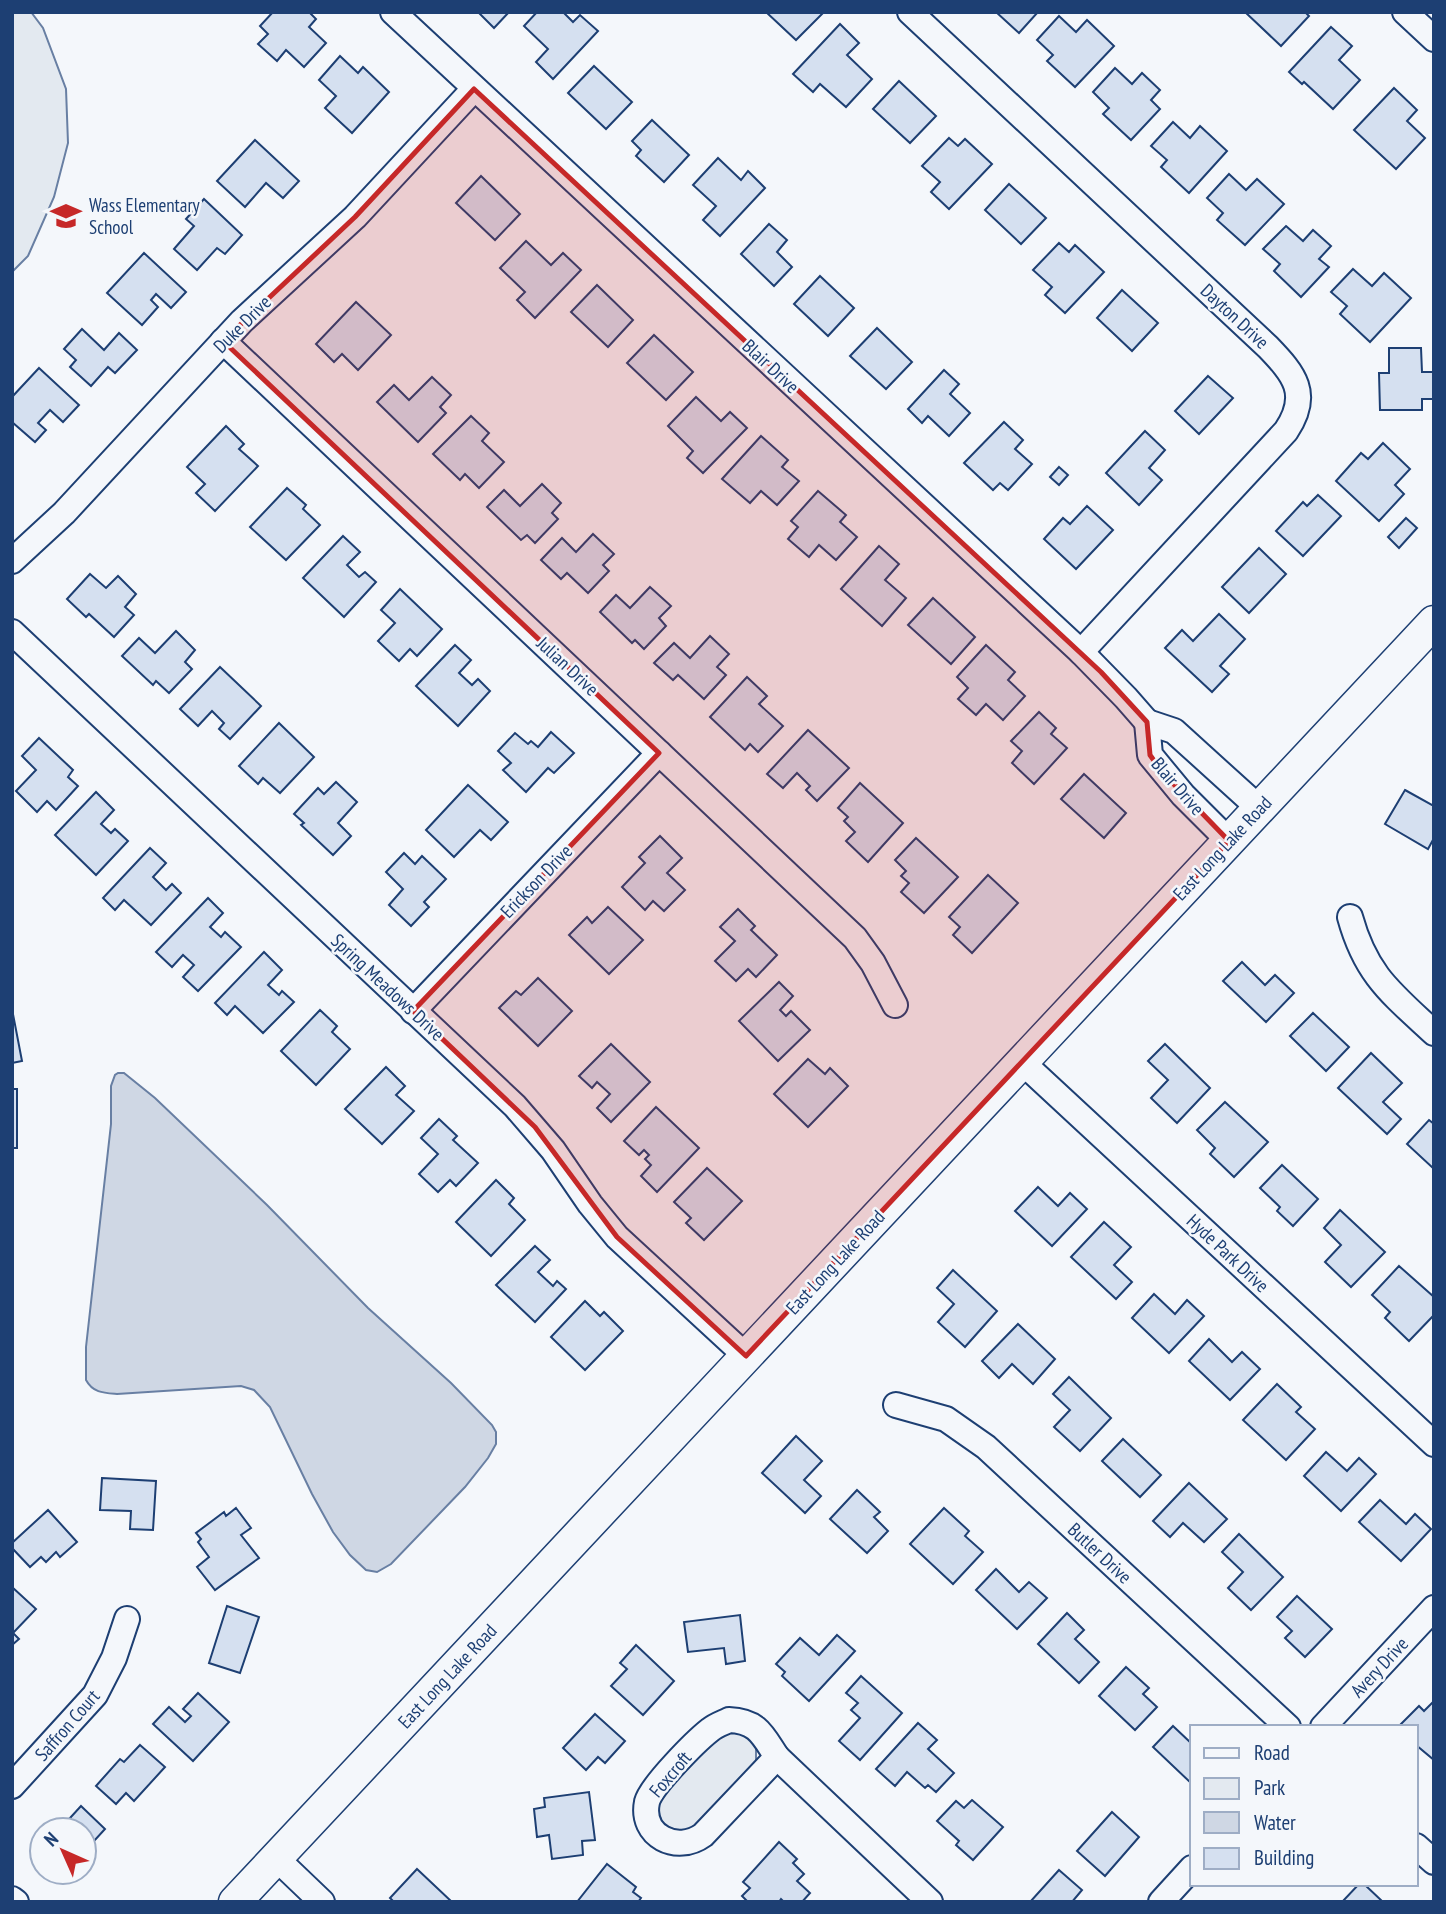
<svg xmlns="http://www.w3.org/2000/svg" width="1446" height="1914" font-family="'PT Sans Narrow',sans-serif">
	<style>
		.green { fill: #e3e9f0; stroke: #687fa3; stroke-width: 2 }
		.water { fill: #cfd7e4; stroke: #687fa3; stroke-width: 2 }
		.building { fill: #d5e0f0; stroke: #1d3f73; stroke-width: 2 }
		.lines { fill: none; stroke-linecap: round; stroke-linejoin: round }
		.minor-casing { stroke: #1d3f73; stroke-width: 28 }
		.major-casing { stroke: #1d3f73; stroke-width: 35 }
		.minor { stroke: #f4f7fb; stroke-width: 24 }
		.major { stroke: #f4f7fb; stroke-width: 32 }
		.marked { fill: #c62828; fill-opacity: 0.2; stroke: #c62828; stroke-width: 5; stroke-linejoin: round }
		.labels { text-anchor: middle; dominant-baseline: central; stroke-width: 5; stroke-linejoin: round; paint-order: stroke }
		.poi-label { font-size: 19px; fill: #1d3f73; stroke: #f4f7fb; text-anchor: start }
		.street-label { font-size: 19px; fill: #1d3f73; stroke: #f4f7fb }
	</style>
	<rect width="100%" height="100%" fill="#f4f7fb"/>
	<!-- green -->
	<g class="green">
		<polygon points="12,12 31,12 43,28 66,89 68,143 54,197 28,256 12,272"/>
		<path d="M741,1731L756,1744V1763L700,1824L686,1833C661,1826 659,1825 658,1799L719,1734Z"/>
	</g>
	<!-- water -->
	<path class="water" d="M118,1073H124L155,1098L267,1205L368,1308L451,1383L492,1425L496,1432V1444L488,1458L465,1487L391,1564L377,1572L366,1570L350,1555L333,1532L312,1494L270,1407L254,1390L241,1386L117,1394C104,1393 93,1393 86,1380V1347L111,1124V1086L115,1075Z"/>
	<!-- building -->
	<g class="building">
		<polygon points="273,12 309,12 316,19 309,27 326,43 304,67 286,50 277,61 258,44 268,34 260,26"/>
		<polygon points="478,12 509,12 494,28"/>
		<polygon points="537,12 563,12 573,22 580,15 598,31 553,79 536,62 548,49 524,26"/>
		<polygon points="766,12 822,12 823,13 796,40"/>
		<polygon points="996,12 1038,12 1019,33"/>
		<polygon points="1245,12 1305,12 1309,16 1281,46"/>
		<polygon points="1059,16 1076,32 1087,20 1114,46 1075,87 1047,61 1053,55 1037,40"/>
		<polygon points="840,24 859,43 847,55 872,79 846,107 820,84 813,92 793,74"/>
		<polygon points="1331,27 1352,46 1339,60 1360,80 1333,109 1304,82 1302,84 1289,72"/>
		<polygon points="340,56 358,73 363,67 389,92 352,133 325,108 336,96 319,80"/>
		<polygon points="594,66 632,102 606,129 568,93"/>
		<polygon points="1115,68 1132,84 1142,73 1160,90 1151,100 1160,109 1131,140 1103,114 1109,108 1093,92"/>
		<polygon points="899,81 936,116 910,143 873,109"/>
		<polygon points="1394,88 1417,110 1407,121 1425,138 1396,169 1354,130"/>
		<polygon points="652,120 689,155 664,182 636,156 641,150 632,141"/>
		<polygon points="1173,122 1190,138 1200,126 1227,151 1189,193 1161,167 1167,160 1151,146"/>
		<polygon points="949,138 958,146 965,139 992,164 949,209 931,192 940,182 922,166"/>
		<polygon points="255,140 299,181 283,198 266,183 245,207 217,181"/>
		<polygon points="718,158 741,180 748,171 765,188 720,236 703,220 716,206 693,185"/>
		<polygon points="1229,174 1246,190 1257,179 1284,204 1245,245 1217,220 1223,213 1207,198"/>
		<polygon points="481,176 520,214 495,240 456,203"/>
		<polygon points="1009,184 1046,218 1021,244 985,210"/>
		<polygon points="204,199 242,235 225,254 217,248 197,270 174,249 194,226 186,219"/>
		<polygon points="769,224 787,240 777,252 792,267 774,286 741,254"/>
		<polygon points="1286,226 1303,241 1313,230 1331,246 1319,259 1329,267 1301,297 1274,271 1280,264 1263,249"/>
		<polygon points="526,241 551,265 563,253 581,270 535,318 517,300 525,292 500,268"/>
		<polygon points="1059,243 1069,252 1075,245 1104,272 1065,313 1045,295 1052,287 1033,270"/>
		<polygon points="144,253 186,292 171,308 156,294 151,300 158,307 142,325 107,293"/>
		<polygon points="1353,269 1372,286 1384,273 1411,298 1370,342 1340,314 1347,306 1331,292"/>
		<polygon points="820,276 854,308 828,336 794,304"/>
		<polygon points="597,285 633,320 608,347 571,312"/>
		<polygon points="1122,290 1158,323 1132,351 1097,318"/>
		<polygon points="356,302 391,335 358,370 342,354 334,362 316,344"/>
		<polygon points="877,328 912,362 886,389 850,356"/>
		<polygon points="82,329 104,350 119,333 137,350 115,373 108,367 91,386 70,367 76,360 64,349"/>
		<polygon points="654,335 693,372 666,400 627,363"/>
		<polygon points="1389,348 1421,348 1422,372 1434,372 1434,399 1422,399 1422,410 1380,410 1379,373 1389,373"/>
		<polygon points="39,368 79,405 63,422 50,410 38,423 46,430 35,442 12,422 12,397"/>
		<polygon points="944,370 959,384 950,394 970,413 949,436 928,416 922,423 908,409"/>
		<polygon points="1208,376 1233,398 1199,434 1175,411"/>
		<polygon points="432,377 451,395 440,407 446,413 418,442 377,402 394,385 409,400"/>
		<polygon points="696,397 721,421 730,412 747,428 703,473 687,458 693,451 668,426"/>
		<polygon points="471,416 489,433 482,441 504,462 479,488 465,474 460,480 433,454"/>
		<polygon points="1004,422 1023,440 1015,449 1032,464 1008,490 1000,483 993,490 964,463"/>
		<polygon points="226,426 244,444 239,449 258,466 215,511 196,493 205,484 187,467"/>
		<polygon points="1145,431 1165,450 1149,468 1162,480 1139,505 1106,473"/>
		<polygon points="761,436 788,460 782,467 799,481 777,505 761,491 750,503 722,479"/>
		<polygon points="1383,443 1410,469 1395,485 1404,494 1379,521 1336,481 1361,453 1368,459"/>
		<polygon points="1059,467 1068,475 1059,485 1050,477"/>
		<polygon points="542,484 561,503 552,513 558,519 535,543 527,535 521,540 487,507 504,490 520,506"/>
		<polygon points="287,488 306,505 303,509 320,525 286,560 250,527"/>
		<polygon points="818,491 846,515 840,522 857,537 836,560 819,545 809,557 788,539 798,527 791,521"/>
		<polygon points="1318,495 1341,516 1303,556 1276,531 1303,502 1307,506"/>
		<polygon points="1087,506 1113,530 1076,569 1044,539 1063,518 1070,524"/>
		<polygon points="1406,518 1417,528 1399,548 1388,537"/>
		<polygon points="593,534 614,554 603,565 609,571 588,593 567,573 561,579 541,560 562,538 576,552"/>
		<polygon points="343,536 360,552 347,565 359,577 365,572 376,582 344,617 303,578"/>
		<polygon points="879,546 899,564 885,580 906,598 882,626 841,589"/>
		<polygon points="1259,548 1286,574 1249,613 1222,587"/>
		<polygon points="90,574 106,588 118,576 136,594 125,607 134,615 114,637 89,614 86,617 67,599"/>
		<polygon points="650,587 671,606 659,618 666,626 644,649 635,640 632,643 600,612 616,595 630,608"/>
		<polygon points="400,589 442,629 417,656 410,649 399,661 378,641 395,623 381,610"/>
		<polygon points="933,598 975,637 951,664 908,625"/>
		<polygon points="1219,614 1245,639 1220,666 1229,674 1212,692 1165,648 1182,630 1193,641"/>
		<polygon points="176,631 195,650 185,662 192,669 169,693 156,681 153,685 122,656 139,638 155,653"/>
		<polygon points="710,636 729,654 717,667 726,675 704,699 678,675 673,680 654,663 674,643 690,658"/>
		<polygon points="455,645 471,660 459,673 472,685 478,679 490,691 458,726 416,686"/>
		<polygon points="986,645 1015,672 1008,680 1025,696 1003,720 986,704 976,715 958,699 968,688 957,677"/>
		<polygon points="220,667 261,706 230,739 219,729 224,723 212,711 198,726 180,709"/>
		<polygon points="747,677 767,696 759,704 783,726 758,752 750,744 745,750 710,717"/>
		<polygon points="1039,712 1056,728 1051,734 1067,748 1034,784 1012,763 1022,751 1011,741"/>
		<polygon points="279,723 314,757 280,793 263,778 258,784 239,766"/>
		<polygon points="808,730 849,768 817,801 806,790 810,786 797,773 783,788 767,774"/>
		<polygon points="551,732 574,753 554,773 548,768 526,792 503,770 511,763 498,751 515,733 528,744 531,741 538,747"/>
		<polygon points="39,738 73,770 68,777 78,786 56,810 47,801 37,812 16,791 36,770 22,756"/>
		<polygon points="1084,774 1126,813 1104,838 1061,799"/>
		<polygon points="336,782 357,802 338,823 351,836 333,855 301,825 304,823 294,814 318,788 324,794"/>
		<polygon points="860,783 903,823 868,862 846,841 855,832 844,821 848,817 838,808"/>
		<polygon points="468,785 508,822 491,840 480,830 454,857 426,830"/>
		<polygon points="1405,790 1434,806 1434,838 1428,849 1385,824"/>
		<polygon points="96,792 114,810 101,824 111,833 115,829 128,841 96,875 55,835"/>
		<polygon points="660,836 682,858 667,873 685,890 664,911 653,901 645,910 622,887 645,863 639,857"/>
		<polygon points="916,838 958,877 924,913 901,892 909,883 901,876 906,871 895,860"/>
		<polygon points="150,848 166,863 153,877 166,890 172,884 181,893 151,925 124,900 115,910 103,898"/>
		<polygon points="404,853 415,864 422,856 446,879 424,902 429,907 411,926 389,905 403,889 386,872"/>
		<polygon points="988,875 1018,903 972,953 953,935 960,927 949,917"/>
		<polygon points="208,898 223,913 210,927 221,937 225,932 241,947 198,991 183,977 194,965 183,955 172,967 156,952"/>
		<polygon points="608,907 643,940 609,974 569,935 587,917 592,923"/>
		<polygon points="738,909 755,926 751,930 777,955 756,977 748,969 736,981 715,961 735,941 720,927"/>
		<polygon points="264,952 282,970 268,985 279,995 282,991 294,1002 263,1033 235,1006 227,1015 215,1003"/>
		<polygon points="1242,962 1265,985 1275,975 1294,993 1266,1022 1223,981"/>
		<polygon points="538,978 572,1011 538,1046 499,1008 516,991 521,995"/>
		<polygon points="779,982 793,996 780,1010 786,1016 791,1011 810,1030 778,1061 739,1021"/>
		<polygon points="12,1009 22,1061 12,1063"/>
		<polygon points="320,1010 337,1026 332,1032 350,1049 316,1085 281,1051"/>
		<polygon points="1313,1013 1349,1047 1326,1071 1290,1036"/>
		<polygon points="611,1044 650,1082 611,1122 597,1108 610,1094 597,1082 592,1088 579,1076"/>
		<polygon points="1165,1044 1210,1088 1177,1123 1151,1098 1168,1080 1148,1061"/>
		<polygon points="1371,1053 1402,1083 1383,1102 1401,1119 1387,1134 1338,1088"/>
		<polygon points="808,1059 825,1074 830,1068 848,1086 808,1127 774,1094"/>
		<polygon points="386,1067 405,1086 396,1095 414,1111 382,1144 345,1109"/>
		<rect x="12" y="1089" width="5" height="59"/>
		<polygon points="1225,1102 1268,1142 1234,1177 1210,1154 1215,1148 1197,1130"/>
		<polygon points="656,1107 699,1148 657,1192 641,1176 651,1165 645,1159 649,1155 644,1150 639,1155 624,1141"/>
		<polygon points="439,1119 457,1136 453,1140 478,1163 456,1186 450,1180 438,1192 419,1174 438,1154 421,1138"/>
		<polygon points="1429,1120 1434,1124 1434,1169 1407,1144"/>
		<polygon points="1282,1165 1318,1199 1293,1226 1277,1211 1280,1207 1260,1188"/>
		<polygon points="707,1168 742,1201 704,1240 686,1223 691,1218 674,1202"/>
		<polygon points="496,1180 514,1198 509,1204 525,1220 491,1256 456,1222"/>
		<polygon points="1038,1187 1058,1206 1070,1193 1087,1209 1052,1246 1015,1211"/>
		<polygon points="1340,1210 1385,1252 1351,1287 1325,1262 1341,1245 1324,1228"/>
		<polygon points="1104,1222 1131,1247 1114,1265 1132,1282 1116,1299 1071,1257"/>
		<polygon points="535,1246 550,1260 538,1272 553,1286 557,1281 566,1289 535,1322 496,1285"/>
		<polygon points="1399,1266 1434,1297 1434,1315 1409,1341 1385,1318 1390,1312 1372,1295"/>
		<polygon points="953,1270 997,1311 965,1347 938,1322 954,1304 937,1288"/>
		<polygon points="1154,1294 1175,1314 1187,1300 1204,1316 1169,1353 1132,1318"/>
		<polygon points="585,1301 600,1316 604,1312 623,1331 585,1370 551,1337"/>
		<polygon points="1018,1324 1055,1359 1033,1384 1012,1364 999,1378 982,1361"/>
		<polygon points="1209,1339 1232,1362 1242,1352 1260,1369 1230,1400 1189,1361"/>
		<polygon points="1069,1377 1111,1418 1080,1451 1054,1427 1070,1410 1053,1394"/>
		<polygon points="1277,1384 1301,1407 1296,1412 1315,1429 1286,1460 1243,1420"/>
		<polygon points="796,1436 822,1461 804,1480 821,1496 805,1513 762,1473"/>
		<polygon points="1123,1439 1161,1475 1140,1497 1102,1461"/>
		<polygon points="1326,1452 1347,1471 1359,1458 1376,1474 1341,1511 1304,1476"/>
		<polygon points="102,1478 156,1481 153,1530 130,1529 131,1511 100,1510"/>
		<polygon points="1189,1483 1227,1519 1204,1542 1183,1523 1170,1537 1153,1521"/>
		<polygon points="857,1490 880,1512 874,1517 888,1531 867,1553 830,1519"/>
		<polygon points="1380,1500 1406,1524 1415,1514 1431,1529 1401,1561 1359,1522"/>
		<polygon points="236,1508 251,1528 241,1535 259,1558 215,1590 197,1567 209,1557 198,1542 201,1539 196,1533 224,1512 226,1516"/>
		<polygon points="944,1508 969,1531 965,1536 983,1552 953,1584 910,1544"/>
		<polygon points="48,1510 77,1542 60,1557 56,1552 46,1562 41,1557 30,1567 12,1548 12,1543"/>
		<polygon points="1239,1534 1283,1577 1251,1610 1228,1588 1243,1572 1222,1552"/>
		<polygon points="996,1569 1019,1592 1029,1582 1047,1598 1017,1629 976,1590"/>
		<polygon points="12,1587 36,1609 13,1633 19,1639 12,1645"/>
		<polygon points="1297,1596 1332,1629 1305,1657 1285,1638 1292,1631 1277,1617"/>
		<polygon points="227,1606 259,1617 240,1673 209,1663"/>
		<polygon points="1067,1613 1084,1630 1075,1639 1099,1662 1079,1683 1038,1644"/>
		<polygon points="740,1615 745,1661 726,1664 724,1648 688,1652 684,1622"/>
		<polygon points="837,1635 855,1651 809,1701 782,1676 785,1672 776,1664 800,1638 819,1655"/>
		<polygon points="636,1645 674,1681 643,1715 611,1686 627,1669 620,1663"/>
		<polygon points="1126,1667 1149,1688 1143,1694 1157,1707 1135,1730 1099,1696"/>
		<polygon points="861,1676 902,1713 860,1760 839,1741 860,1718 851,1710 858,1703 846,1693"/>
		<polygon points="198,1693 229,1722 193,1761 153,1724 169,1707 185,1722 191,1716 183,1709"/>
		<polygon points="1433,1702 1434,1702 1434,1760 1416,1745 1416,1727 1398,1727 1419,1706 1424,1711"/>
		<polygon points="595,1714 625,1741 605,1763 598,1757 586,1770 563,1748"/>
		<polygon points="918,1723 937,1740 928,1749 954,1773 936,1792 928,1785 925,1788 907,1772 895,1786 876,1769"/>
		<polygon points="1173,1726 1192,1744 1192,1784 1153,1747"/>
		<polygon points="140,1745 165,1767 134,1801 126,1793 116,1804 96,1786 120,1759 124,1762"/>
		<polygon points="589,1792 595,1840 582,1841 583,1855 552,1859 549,1835 537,1837 534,1809 545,1807 544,1798"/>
		<polygon points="972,1800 1003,1827 973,1860 956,1845 959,1841 937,1821 956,1801 964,1808"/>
		<polygon points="81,1806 105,1829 84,1852 84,1830 59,1830"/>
		<polygon points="1112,1812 1139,1837 1105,1876 1077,1851"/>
		<polygon points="779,1842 797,1859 793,1863 804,1874 797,1881 810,1893 802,1902 784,1902 781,1899 779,1902 748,1902 742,1896 750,1888 743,1882"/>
		<polygon points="607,1864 636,1887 633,1892 641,1898 638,1902 577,1902"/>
		<polygon points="417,1869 452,1902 394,1902 390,1898"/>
		<polygon points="1059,1870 1082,1890 1072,1902 1030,1902"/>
		<polygon points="1359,1884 1364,1884 1383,1902 1342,1902"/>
	</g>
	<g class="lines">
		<!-- minor casing -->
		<g class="minor-casing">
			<g id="minor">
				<polyline points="393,12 1081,652 1126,698 1147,722"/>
				<path d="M910,12L1268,347C1294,374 1311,394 1286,431L1081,652"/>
				<polyline points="1405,12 1434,39"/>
				<polyline points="223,341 855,938 873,963 895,1005"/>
				<polyline points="12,561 64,513 242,321 355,217 474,89"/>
				<polyline points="12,632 515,1106 553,1150 590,1204 617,1237 746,1356"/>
				<polyline points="1229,841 1183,795 1150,755 1147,722 1174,731 1259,808"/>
				<path d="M1350,917C1366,975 1391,993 1434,1033"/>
				<polyline points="413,1011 659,753"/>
				<polyline points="1022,1062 1434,1444"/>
				<polyline points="896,1405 946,1419 986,1447 1288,1727"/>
				<path d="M729,1720C758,1721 763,1736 777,1757L703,1835C677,1854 640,1836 647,1802C651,1786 696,1741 710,1730C716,1725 723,1723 729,1720Z"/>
				<polyline points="1323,1727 1434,1608"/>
				<polyline points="777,1757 930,1902"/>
				<polyline points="12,1786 95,1695 114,1658 127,1619"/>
				<polyline points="1416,1846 1434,1862"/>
				<polyline points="276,1858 322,1902"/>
				<polyline points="12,1899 16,1902"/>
				<polyline points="1161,1902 1192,1868"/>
			</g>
		</g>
		<!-- major casing -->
		<g class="major-casing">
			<polyline id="major" points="235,1902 1434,622"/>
		</g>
		<!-- minor -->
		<use href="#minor" class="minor"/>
		<!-- major -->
		<use href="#major" class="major"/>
	</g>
	<!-- marked area -->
	<path class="marked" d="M474,89L1101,672L1147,722L1150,755L1162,772L1229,841L746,1356L617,1237L535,1127L413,1011L659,753L223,341L355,217Z"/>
	<!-- icons -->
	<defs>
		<g id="school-bare" transform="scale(2.415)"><path d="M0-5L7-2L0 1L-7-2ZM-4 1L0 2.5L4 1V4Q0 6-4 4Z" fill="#c62828" stroke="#f4f7fb" stroke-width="2.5" paint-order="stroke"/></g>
	</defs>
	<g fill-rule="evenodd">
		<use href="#school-bare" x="66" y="216"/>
	</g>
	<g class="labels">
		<!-- poi labels -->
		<g class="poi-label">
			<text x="89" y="205">Wass Elementary<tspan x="89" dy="22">School</tspan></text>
		</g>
		<!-- street labels -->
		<g class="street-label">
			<text transform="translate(1235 316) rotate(43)">Dayton Drive</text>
			<text transform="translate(242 324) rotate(-45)">Duke Drive</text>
			<text transform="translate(771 366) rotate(43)">Blair Drive</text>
			<text transform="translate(568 666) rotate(43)">Julian Drive</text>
			<text transform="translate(1178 786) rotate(49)">Blair Drive</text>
			<text transform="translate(1222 848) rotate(-47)">East Long Lake Road</text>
			<text transform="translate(536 881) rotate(-46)">Erickson Drive</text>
			<text transform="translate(388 987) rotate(43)">Spring Meadows Drive</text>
			<text transform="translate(1228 1253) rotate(43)">Hyde Park Drive</text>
			<text transform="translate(835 1262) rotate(-47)">East Long Lake Road</text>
			<text transform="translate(1100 1553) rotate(43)">Butler Drive</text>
			<text transform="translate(1379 1667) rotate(-47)">Avery Drive</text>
			<text transform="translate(447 1676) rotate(-47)">East Long Lake Road</text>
			<text transform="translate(67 1725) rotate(-49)">Saffron Court</text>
			<text transform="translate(670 1774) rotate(-50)">Foxcroft</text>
		</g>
	</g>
	<!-- border -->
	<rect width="1446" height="1914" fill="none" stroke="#1d3f73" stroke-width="28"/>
	<!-- legend -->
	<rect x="1190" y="1725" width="228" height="161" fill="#f4f7fb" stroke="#9eadc5" stroke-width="2"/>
	<rect x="1204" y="1748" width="35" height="10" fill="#f4f7fb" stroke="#9eadc5" stroke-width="2"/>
	<text x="1254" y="1760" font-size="21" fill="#1d3f73">Road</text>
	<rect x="1204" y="1778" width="35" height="21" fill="#e3e9f0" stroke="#9eadc5" stroke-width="2"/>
	<text x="1254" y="1795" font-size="21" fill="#1d3f73">Park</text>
	<rect x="1204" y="1812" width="35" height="21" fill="#cfd7e4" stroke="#9eadc5" stroke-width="2"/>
	<text x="1254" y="1830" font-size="21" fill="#1d3f73">Water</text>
	<rect x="1204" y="1848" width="35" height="21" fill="#d5e0f0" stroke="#9eadc5" stroke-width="2"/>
	<text x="1254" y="1865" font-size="21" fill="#1d3f73">Building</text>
	<!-- north arrow -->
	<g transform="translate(63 1851) rotate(315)"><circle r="33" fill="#f4f7fb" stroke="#9eadc5" stroke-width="2"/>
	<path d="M0-5L12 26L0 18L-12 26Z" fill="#c62828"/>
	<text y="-10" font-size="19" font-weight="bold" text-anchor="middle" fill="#1d3f73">N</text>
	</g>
</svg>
